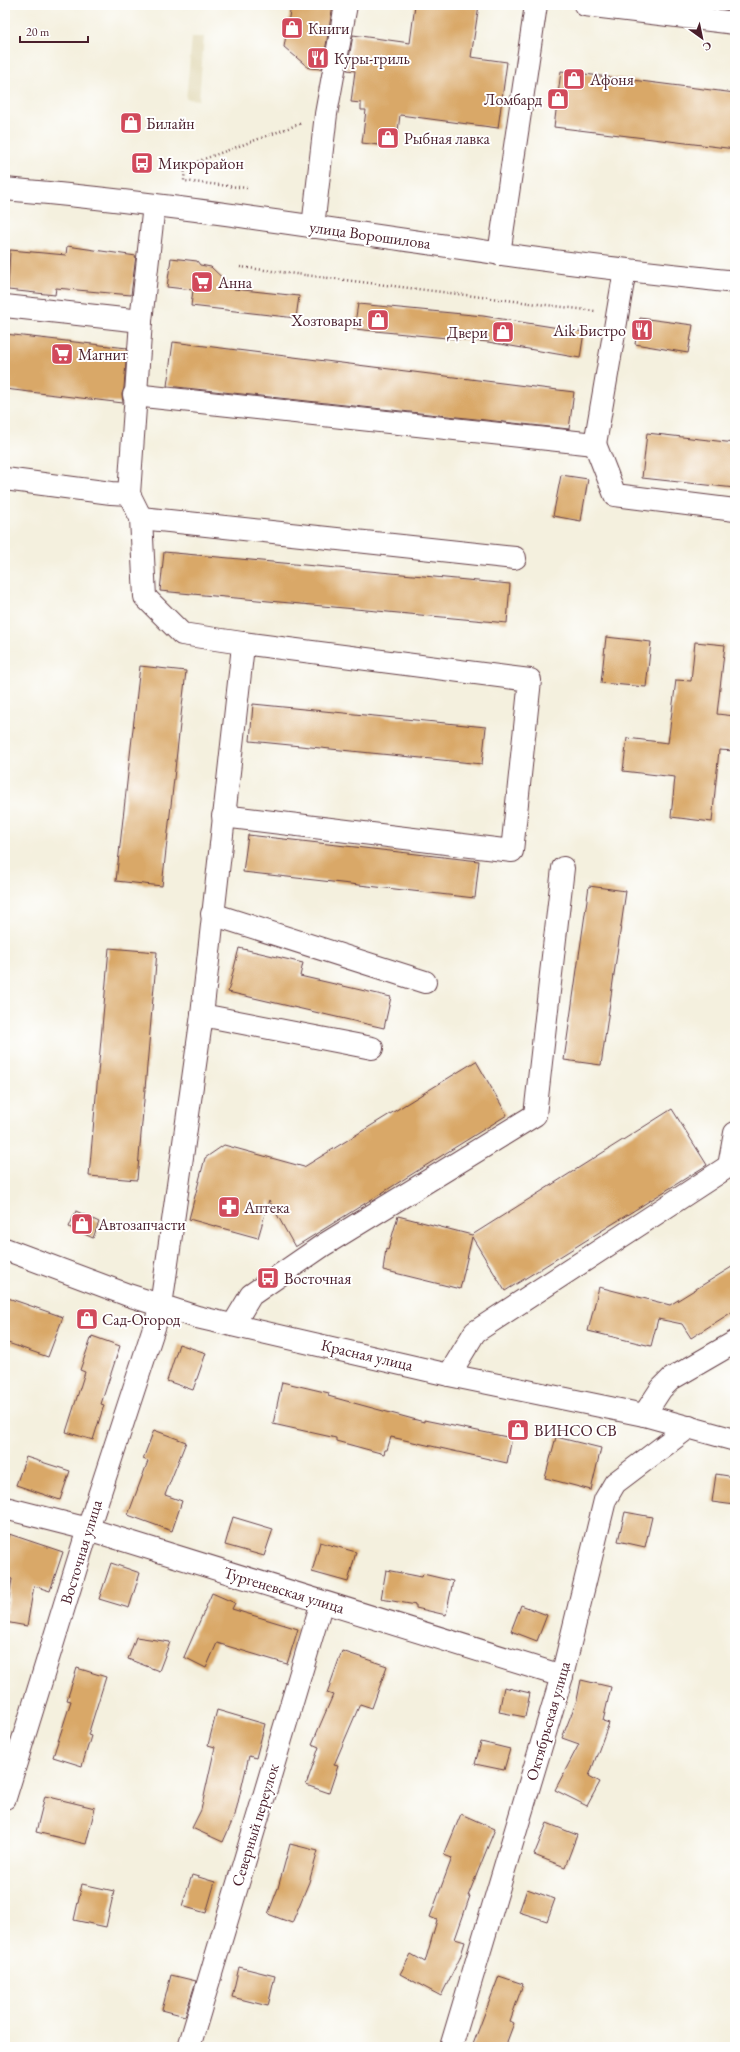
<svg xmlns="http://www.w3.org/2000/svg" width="740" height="2052" font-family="'EB Garamond',serif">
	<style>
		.built { fill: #e3dbba }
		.building { fill: #d9a868 }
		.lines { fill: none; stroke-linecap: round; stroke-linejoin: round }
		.minor-casing { stroke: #643e46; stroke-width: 24 }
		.major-casing { stroke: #643e46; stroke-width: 24 }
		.path { stroke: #643e46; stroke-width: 2.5; stroke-dasharray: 1 3; stroke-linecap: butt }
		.minor { stroke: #fff; stroke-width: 22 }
		.major { stroke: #fff; stroke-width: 22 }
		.labels { text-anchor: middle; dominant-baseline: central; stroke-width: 4; stroke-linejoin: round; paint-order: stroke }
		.poi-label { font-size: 16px; fill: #4a1f2b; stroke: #fff; text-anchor: start }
		.street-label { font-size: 16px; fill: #4a1f2b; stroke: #fff }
	</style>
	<rect width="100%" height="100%" fill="#fff"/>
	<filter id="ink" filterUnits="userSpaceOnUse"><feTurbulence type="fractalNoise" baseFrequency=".025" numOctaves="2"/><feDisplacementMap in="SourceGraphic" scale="8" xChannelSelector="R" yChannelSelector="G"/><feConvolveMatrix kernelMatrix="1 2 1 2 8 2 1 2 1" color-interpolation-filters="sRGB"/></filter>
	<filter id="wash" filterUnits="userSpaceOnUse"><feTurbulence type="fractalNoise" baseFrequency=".012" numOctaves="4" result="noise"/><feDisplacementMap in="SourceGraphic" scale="16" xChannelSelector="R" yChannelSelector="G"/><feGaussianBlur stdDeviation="0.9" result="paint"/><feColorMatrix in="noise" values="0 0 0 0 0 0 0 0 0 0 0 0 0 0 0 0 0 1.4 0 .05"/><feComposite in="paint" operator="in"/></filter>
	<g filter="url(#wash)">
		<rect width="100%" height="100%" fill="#f4f0de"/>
		<!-- built -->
		<polygon class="built" points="192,37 204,37 199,100 186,99"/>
		<g id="blocks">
			<!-- building -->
			<g class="building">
				<polygon points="291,5 333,5 322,69 309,68 284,47"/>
				<polygon points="415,5 479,5 471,57 507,62 498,128 400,115 396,147 362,143 366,110 361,110 361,103 351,102 355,71 347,70 353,35 410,43"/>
				<polygon points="561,71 735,93 735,149 554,127"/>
				<polygon points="67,246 136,256 131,295 56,288 55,295 8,290 10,250 66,255"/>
				<polygon points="171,258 197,261 200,265 211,267 234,289 299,296 296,318 191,306 193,290 167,287"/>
				<polygon points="358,304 483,316 584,332 580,358 488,342 354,329"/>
				<polygon points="640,318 693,325 688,353 635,344"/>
				<polygon points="5,334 127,348 124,388 122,394 123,403 5,389"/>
				<polygon points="173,342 574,392 569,429 167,386"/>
				<polygon points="647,433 735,443 735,488 642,478"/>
				<polygon points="561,475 588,479 581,521 553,516"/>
				<polygon points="164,552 510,584 507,623 160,591"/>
				<polygon points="606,637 651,642 646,687 601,683"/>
				<polygon points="695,642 725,645 717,714 735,716 735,751 719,750 712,822 671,817 675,777 623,771 627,738 668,743 676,680 691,681"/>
				<polygon points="140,666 186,671 162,886 116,881"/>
				<polygon points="253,704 486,727 482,764 250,741"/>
				<polygon points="248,835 479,861 475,898 243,872"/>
				<polygon points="589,886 626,891 601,1065 564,1060"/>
				<polygon points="109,948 157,952 137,1180 89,1176"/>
				<polygon points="239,948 303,963 300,976 391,997 384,1028 228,992"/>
				<polygon points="476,1061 507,1115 295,1247 269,1200 258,1238 189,1219 205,1158 224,1145 304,1167"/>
				<polygon points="672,1109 707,1165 505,1291 472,1237 460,1289 383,1270 386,1249 388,1250 398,1216 472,1235"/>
				<polygon points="76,1211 99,1222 93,1238 69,1227"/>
				<polygon points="735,1265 735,1310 691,1338 682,1324 658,1319 651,1346 588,1331 599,1287 670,1305"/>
				<polygon points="5,1297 63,1317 48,1357 5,1342"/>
				<polygon points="92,1336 120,1346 101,1404 104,1405 93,1440 66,1432 85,1372 80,1370"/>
				<polygon points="179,1344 206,1353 193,1390 167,1381"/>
				<polygon points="282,1382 329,1393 328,1396 424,1422 424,1420 512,1438 507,1463 391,1437 387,1450 385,1450 384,1454 336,1441 336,1438 273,1424"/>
				<polygon points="154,1430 186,1442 165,1495 182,1501 172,1531 128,1515 148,1461 143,1459"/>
				<polygon points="556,1437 601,1448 591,1490 545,1478"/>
				<polygon points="26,1457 70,1471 60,1500 16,1485"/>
				<polygon points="716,1474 735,1477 735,1505 712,1502"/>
				<polygon points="625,1512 652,1517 645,1547 618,1541"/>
				<polygon points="233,1517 273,1529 264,1556 225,1545"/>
				<polygon points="9,1534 63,1552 50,1591 34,1586 27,1626 5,1622 12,1579 5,1577 5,1547"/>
				<polygon points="320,1542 356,1552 348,1582 312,1572"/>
				<polygon points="111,1563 140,1573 129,1608 99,1599"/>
				<polygon points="386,1570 422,1577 423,1574 453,1581 446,1615 416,1608 416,1605 381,1599"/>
				<polygon points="212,1593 235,1603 232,1609 298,1629 287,1664 217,1643 206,1668 184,1657"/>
				<polygon points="521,1605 547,1615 537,1641 511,1631"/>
				<polygon points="136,1637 170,1642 159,1671 128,1659"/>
				<polygon points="342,1651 387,1666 372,1708 360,1704 334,1765 338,1766 329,1793 306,1785 319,1747 312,1744 333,1695 327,1693"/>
				<polygon points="77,1668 106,1677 88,1735 91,1736 82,1766 53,1757 71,1701 67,1700"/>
				<polygon points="581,1680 611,1687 603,1721 609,1723 589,1776 600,1782 587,1806 555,1790 579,1744 562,1738 577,1700"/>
				<polygon points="504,1687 530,1693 525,1717 499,1712"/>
				<polygon points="217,1710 265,1724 256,1758 249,1756 235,1815 223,1842 192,1828 201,1810 215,1747 208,1745"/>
				<polygon points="481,1742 510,1749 504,1770 475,1764"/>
				<polygon points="45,1796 95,1808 86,1844 36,1832"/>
				<polygon points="461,1814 495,1829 468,1896 470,1896 455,1939 465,1942 460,1958 441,1996 400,1974 411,1954 425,1962 437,1920 430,1917 452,1858 444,1855"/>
				<polygon points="547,1823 577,1835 565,1867 534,1855"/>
				<polygon points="290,1844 318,1851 309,1882 292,1923 268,1914 278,1888"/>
				<polygon points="192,1875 215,1882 206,1913 182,1906"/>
				<polygon points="82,1884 114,1891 106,1927 74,1920"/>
				<polygon points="527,1889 555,1899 547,1921 519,1912"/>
				<polygon points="239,1967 275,1976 268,2006 232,1997"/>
				<polygon points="171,1975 196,1981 185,2016 162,2010"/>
				<polygon points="499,1976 523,1984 510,2021 514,2023 505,2047 472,2047"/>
			</g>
		</g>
	</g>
	<g filter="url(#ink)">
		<use href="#blocks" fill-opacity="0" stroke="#643e46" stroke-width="1"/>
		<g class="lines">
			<!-- minor casing -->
			<g class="minor-casing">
				<g id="minor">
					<polyline points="585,5 735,23"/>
					<polyline points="313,227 326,114 346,5"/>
					<polyline points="499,254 536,5"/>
					<polyline points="5,306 141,321"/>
					<polyline points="134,395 595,444 625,270"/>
					<polyline points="595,444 615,495 735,510"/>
					<polyline points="5,479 111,493 129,494"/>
					<polyline points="141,518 515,558"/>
					<polyline points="223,816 512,851 530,680 242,643"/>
					<polyline points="212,914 425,982"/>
					<polyline points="202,1015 372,1048"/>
					<polyline points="5,1249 128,1295 197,1317 449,1375 644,1415 735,1440"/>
					<polyline points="233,1325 251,1295 322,1246 535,1115 563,868"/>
					<polyline points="449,1375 475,1332 729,1166 735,1133"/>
					<polyline points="644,1415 661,1389 671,1379 735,1342"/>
					<polyline points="5,1508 88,1529 562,1676"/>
					<polyline points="5,1798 88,1529 161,1306 202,1015 242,655 242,643 182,634 145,597 141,518 129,494 141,321 154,205"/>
					<polyline points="189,2047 322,1602"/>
					<polyline points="451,2047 562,1676 605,1500 615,1483 689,1427"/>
				</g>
			</g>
			<!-- major casing -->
			<g class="major-casing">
				<path id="major" d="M5,189C170,203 333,230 496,253C576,265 655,273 735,282"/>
			</g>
			<!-- path -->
			<g class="path">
				<polyline points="247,188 184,181 185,166 302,123"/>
				<polyline points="240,267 595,311"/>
			</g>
			<!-- minor -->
			<use href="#minor" class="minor"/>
			<!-- major -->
			<use href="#major" class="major"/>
		</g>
	</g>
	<!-- icons -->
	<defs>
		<g id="shop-square" transform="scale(1.15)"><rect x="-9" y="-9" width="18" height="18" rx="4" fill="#d1495b" stroke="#fff"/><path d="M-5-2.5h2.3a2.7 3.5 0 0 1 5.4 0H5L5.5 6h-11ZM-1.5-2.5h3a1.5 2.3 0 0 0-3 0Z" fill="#fff"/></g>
		<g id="restaurant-square" transform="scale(1.15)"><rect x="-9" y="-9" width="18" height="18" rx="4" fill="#d1495b" stroke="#fff"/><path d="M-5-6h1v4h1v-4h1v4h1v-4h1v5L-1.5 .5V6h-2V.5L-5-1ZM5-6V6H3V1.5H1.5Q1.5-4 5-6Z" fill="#fff"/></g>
		<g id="bus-square" transform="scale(1.15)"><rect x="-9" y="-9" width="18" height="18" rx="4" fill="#d1495b" stroke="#fff"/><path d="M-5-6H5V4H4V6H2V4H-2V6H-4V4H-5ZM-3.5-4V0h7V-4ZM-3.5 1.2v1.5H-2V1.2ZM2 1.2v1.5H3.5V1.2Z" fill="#fff"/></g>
		<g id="supermarket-square" transform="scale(1.15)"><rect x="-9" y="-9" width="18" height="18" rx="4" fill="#d1495b" stroke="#fff"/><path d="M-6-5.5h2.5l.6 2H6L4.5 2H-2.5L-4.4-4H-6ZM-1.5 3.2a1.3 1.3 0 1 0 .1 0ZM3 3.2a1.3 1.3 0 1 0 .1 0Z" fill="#fff"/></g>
		<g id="pharmacy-square" transform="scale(1.15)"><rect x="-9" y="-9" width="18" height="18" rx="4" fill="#d1495b" stroke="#fff"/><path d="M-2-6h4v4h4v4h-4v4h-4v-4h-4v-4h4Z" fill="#fff"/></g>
	</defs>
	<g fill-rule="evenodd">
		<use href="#shop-square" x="292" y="28"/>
		<use href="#restaurant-square" x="318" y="58"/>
		<use href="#shop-square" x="574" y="79"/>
		<use href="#shop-square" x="558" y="99"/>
		<use href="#shop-square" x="131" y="123"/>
		<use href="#shop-square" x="388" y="138"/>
		<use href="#bus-square" x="142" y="163"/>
		<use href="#supermarket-square" x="202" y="282"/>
		<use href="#shop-square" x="378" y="320"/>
		<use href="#restaurant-square" x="642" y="330"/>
		<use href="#shop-square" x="503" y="332"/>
		<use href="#supermarket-square" x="62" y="354"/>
		<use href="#pharmacy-square" x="229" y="1207"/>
		<use href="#shop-square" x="82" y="1224"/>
		<use href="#bus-square" x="268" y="1278"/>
		<use href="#shop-square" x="87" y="1319"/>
		<use href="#shop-square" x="518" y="1430"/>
	</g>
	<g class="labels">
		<!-- poi labels -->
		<g class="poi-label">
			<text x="308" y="28">Книги</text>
			<text x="334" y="58">Куры-гриль</text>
			<text x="590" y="79">Афоня</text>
			<text x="542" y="99" text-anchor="end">Ломбард</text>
			<text x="146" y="123">Билайн</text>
			<text x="404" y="138">Рыбная лавка</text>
			<text x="158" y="163">Микрорайон</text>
			<text x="218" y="282">Анна</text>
			<text x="362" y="320" text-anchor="end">Хозтовары</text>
			<text x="626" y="330" text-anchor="end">Aik Бистро</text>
			<text x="488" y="332" text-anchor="end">Двери</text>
			<text x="78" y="354">Магнит</text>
			<text x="244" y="1207">Аптека</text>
			<text x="98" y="1224">Автозапчасти</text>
			<text x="284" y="1278">Восточная</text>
			<text x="102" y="1319">Сад-Огород</text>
			<text x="534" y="1430">ВИНСО СВ</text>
		</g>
		<!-- street labels -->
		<g class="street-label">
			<text transform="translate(370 235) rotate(8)">улица Ворошилова</text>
			<text transform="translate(367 1355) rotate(13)">Красная улица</text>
			<text transform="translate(81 1552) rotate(-73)">Восточная улица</text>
			<text transform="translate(284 1590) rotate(17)">Тургеневская улица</text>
			<text transform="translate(548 1721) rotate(-74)">Октябрьская улица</text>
			<text transform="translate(255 1825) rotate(-73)">Северный переулок</text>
		</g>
	</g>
	<!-- margin -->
	<rect width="740" height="2052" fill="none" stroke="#fff" stroke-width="20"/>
	<!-- north arrow -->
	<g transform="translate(702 38) rotate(147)" stroke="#ffffff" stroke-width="3" paint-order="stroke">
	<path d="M0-3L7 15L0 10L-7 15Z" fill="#4a1f2b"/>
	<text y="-6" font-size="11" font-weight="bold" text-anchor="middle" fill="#4a1f2b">С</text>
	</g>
	<!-- scale -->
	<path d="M20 36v6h68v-6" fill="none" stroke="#4a1f2b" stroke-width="2"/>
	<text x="26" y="36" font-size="12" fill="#4a1f2b" stroke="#ffffff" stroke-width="3" paint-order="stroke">20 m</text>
</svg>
